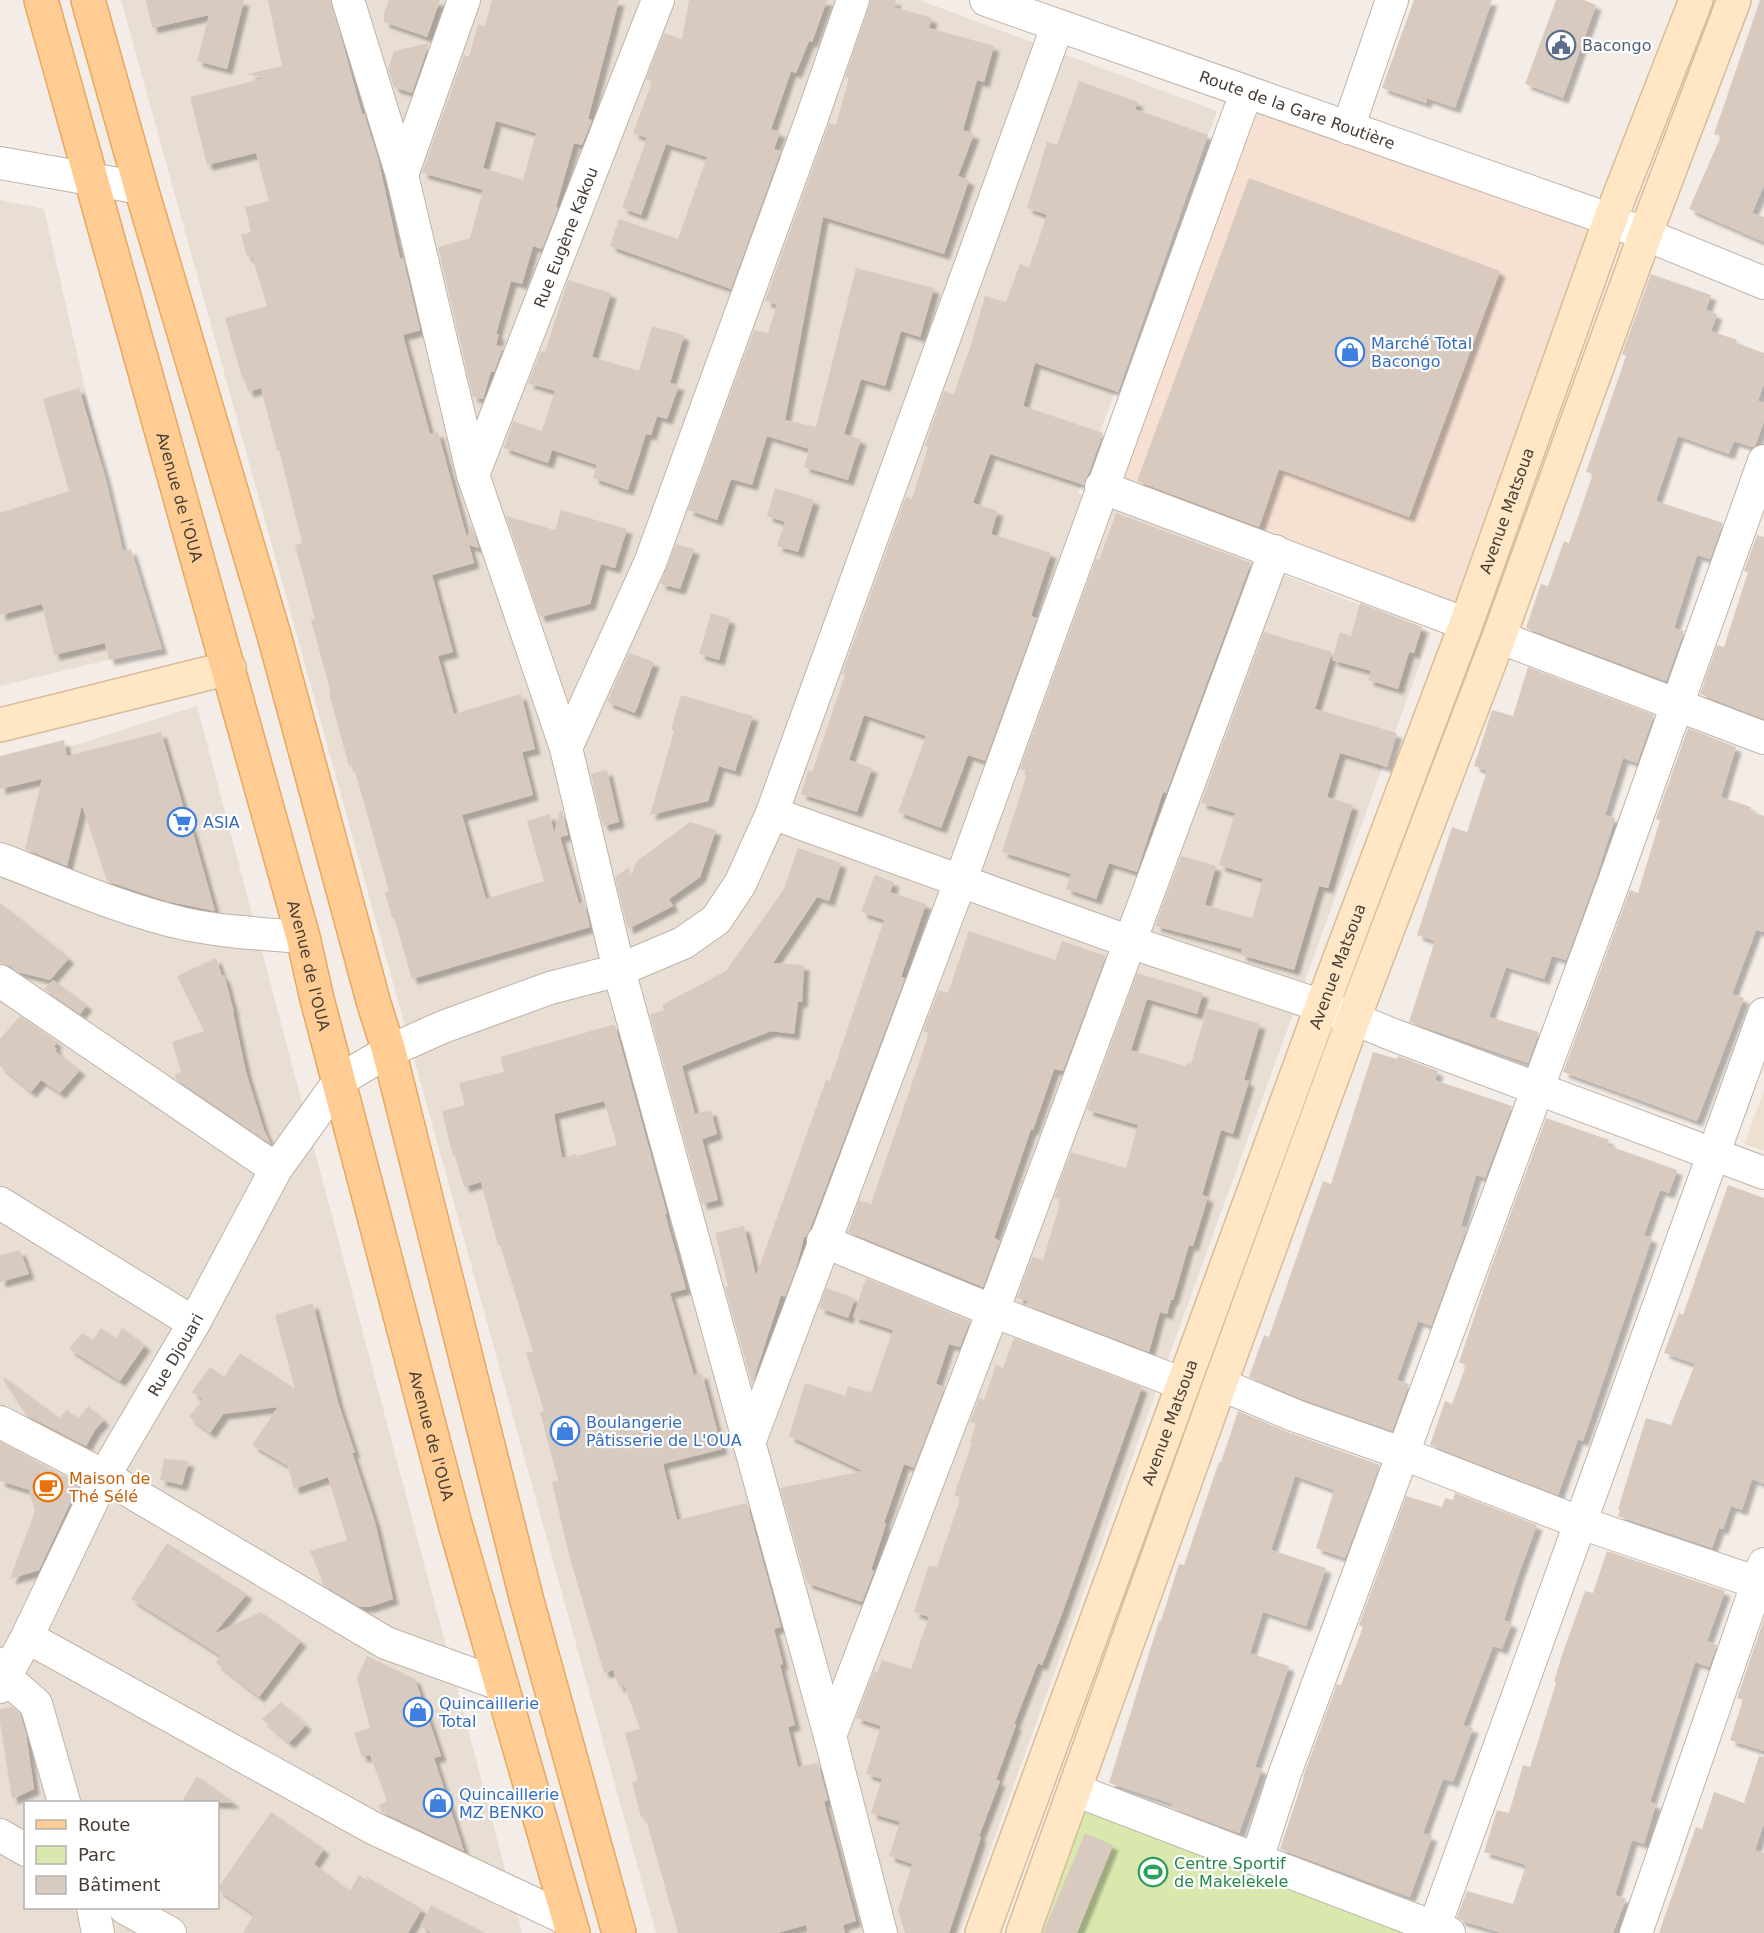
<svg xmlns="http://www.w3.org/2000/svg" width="1764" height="1933" font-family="'DejaVu Sans',sans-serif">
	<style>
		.residential { fill: #e8ded4; fill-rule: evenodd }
		.commercial { fill: #f6e0d1 }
		.education { fill: #ede0d0 }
		.green { fill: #d9e9ae }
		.building { fill: #d9cabf; fill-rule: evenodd; filter: url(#shadow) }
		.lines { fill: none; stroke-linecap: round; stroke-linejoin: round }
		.street-casing { stroke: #c0b3a9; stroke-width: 34 }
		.secondary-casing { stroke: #d8bb97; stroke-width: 36 }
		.primary-casing { stroke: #e7a761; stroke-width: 36 }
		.street { stroke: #fff; stroke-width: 32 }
		.secondary { stroke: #ffe7c5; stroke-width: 33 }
		.primary { stroke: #ffcd94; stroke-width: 33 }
		.labels { text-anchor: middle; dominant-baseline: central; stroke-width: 4.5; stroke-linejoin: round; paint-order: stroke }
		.service-label { font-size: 16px; fill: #4e5e75; stroke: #fff; text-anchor: start }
		.street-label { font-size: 16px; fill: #473d35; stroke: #fff }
		.shop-label { font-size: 16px; fill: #366cbe; stroke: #fff; text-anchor: start }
		.food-label { font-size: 16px; fill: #c56008; stroke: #fff; text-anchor: start }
		.leisure-label { font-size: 16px; fill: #27864d; stroke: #fff; text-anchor: start }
	</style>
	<defs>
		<filter id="shadow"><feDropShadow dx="5.5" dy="5.5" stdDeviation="1.5" flood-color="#0004"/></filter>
	</defs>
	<rect width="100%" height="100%" fill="#f4ede7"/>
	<!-- residential -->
	<g class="residential">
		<polygon points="121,0 919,0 1217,111 1078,493 1431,633 960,1933 656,1933"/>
		<polygon points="0,200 44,209 145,651 0,686"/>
		<path d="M197,706L522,1933H0V769ZM26,1802H218V1908H26Z"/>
	</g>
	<!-- commercial -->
	<polygon class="commercial" points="1246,93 1600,216 1449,617 1102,487"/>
	<!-- education -->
	<polygon class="education" points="1764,1091 1764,1151 1744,1144"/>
	<!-- green -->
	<polygon class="green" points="1082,1810 1412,1933 1035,1933"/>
	<!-- building -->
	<g class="building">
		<polygon points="146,0 244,0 227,69 197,61 209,15 152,28"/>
		<polygon points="268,0 331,0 362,114 364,114 378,158 400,259 403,258 420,330 403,335 430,434 438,432 467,538 471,525 479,548 469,545 474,563 432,575 453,652 438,656 454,714 521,694 526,713 535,749 522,752 533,795 462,815 486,899 544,881 527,821 550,814 554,833 560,811 562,811 568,835 560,837 579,904 584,901 590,927 412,979 394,917 392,918 385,892 389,891 353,764 349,766 329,693 331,693 311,620 315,619 295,545 302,543 279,450 277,450 261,388 248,392 244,378 242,378 225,318 267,306 252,256 247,257 241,235 251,232 245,207 269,201 256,153 207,165 190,97 265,78 247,74 282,66"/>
		<polygon points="389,0 440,0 427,37 384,22 384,13"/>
		<path d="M492,0H619L588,119L592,120L582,145L574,143L556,207L558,208L542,249L533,246L522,284L511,281L496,334H499L496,345L503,347L494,372L491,371L483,399L473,397L438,247L470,238L483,190L422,173L464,55L469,57L478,24L485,26ZM496,121L536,133L523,180L483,168Z"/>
		<polygon points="689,0 827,0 812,42 809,41 796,73 791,71 771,129 780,132 774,149 781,151 731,289 610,246 619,219 678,239 707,157 666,144 641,215 622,208 647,138 633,133 652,81 646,80 664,33 682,39"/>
		<polygon points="871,0 896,0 894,7 932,18 929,28 994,46 984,82 977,80 963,130 974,134 958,176 969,180 944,254 823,217 785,420 816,427 856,268 934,288 920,337 901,331 885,386 861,379 844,434 861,439 848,480 804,467 809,449 767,436 752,485 731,479 717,520 688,510 754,330 768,333 777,305 765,301 829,123 836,125 849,78 845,77"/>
		<polygon points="1414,0 1492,0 1455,108 1427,98 1426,103 1382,88"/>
		<polygon points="1556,0 1584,0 1596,5 1563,98 1525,84"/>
		<polygon points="1760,0 1764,0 1764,185 1752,213 1764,217 1764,242 1689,209 1721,136 1714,134"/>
		<polygon points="429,43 412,93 394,87 388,69 394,51"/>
		<polygon points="1079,81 1138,102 1135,109 1208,135 1118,392 1035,363 1023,406 1103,433 1084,485 990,454 973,503 998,511 991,534 1051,553 1031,616 1037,618 985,761 968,755 941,828 898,812 926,736 864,715 849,760 872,768 857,812 801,794 808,771 812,772 845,675 842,674 906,497 912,499 928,447 925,446 944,391 954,394 967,355 968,355 985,296 1006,302 1020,264 1029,267 1047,215 1027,208 1047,142 1057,145"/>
		<polygon points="1249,178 1500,271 1409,517 1279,469 1259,527 1137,481"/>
		<polygon points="1651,274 1711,295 1706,310 1717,314 1711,331 1737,340 1736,343 1764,353 1764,383 1758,401 1764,403 1764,421 1755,446 1752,447 1734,441 1729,454 1678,436 1656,501 1723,523 1710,559 1697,555 1674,628 1684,631 1666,681 1526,628 1541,584 1548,586 1564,541 1569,543 1593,474 1586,472 1626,356 1622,354"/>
		<polygon points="568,280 611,293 592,357 639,371 652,326 684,335 670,383 679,385 667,419 657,416 651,435 646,434 628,490 593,478 597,465 552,450 548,463 504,448 513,421 542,431 555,391 528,383 541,351 545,352"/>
		<polygon points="79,388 105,476 123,551 131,549 162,649 109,660 105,643 54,655 42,604 0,615 0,513 69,491 43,399"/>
		<polygon points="775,488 814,500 798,552 777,546 785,522 767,516"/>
		<polygon points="561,510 627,529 615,568 601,564 590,604 540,617 506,516 555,530"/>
		<polygon points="1116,513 1251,563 1166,793 1163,792 1137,872 1109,863 1096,899 1066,889 1071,874 1002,852 1028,771 1020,769 1096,559 1099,560"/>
		<polygon points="1757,535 1764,537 1764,719 1700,694 1717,645 1724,647 1748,572 1744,571"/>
		<polygon points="676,544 694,549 680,589 660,584"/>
		<polygon points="1360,603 1422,627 1414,653 1409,652 1398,689 1368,680 1371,671 1332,660 1340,632 1351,636"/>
		<polygon points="711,613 730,619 719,660 699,654"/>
		<polygon points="1264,632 1332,652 1315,709 1397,733 1387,767 1340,753 1327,797 1353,805 1328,888 1319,886 1294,970 1241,955 1242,949 1155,926 1181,856 1216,866 1205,905 1252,918 1263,879 1219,865 1235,813 1201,803"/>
		<polygon points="629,653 654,662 635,713 607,702"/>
		<polygon points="1528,667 1654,715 1637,763 1623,758 1605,815 1615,818 1596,878 1566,960 1552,956 1544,979 1506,967 1489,1017 1539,1032 1528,1063 1409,1022 1435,941 1417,935 1452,827 1467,832 1487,771 1474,766 1492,710 1513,716"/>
		<polygon points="681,695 753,716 735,771 719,766 708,801 650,815 674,731 671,730"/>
		<polygon points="1688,728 1736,747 1721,797 1751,807 1750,811 1764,816 1764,932 1756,930 1732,994 1744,998 1697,1121 1563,1072 1630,890 1638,893 1660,820 1656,819"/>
		<polygon points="161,732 189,826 191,826 215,911 166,901 107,881 82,805 67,866 25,849 42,779 0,789 0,756 64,740 67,756"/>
		<polygon points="607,770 619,822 603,826 591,774"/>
		<polygon points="690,822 716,830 700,877 669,899 673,906 628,929 615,877 629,867 631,877 636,862"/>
		<polygon points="798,848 841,863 829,901 817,897 773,963 804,965 802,1002 798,1002 794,1034 771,1031 682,1066 695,1114 711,1110 717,1134 702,1139 718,1200 702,1204 650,1015 664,1010 662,1005 726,971 784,889"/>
		<polygon points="875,875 894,882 890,892 926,904 901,977 905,978 810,1229 806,1237 804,1237 796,1268 785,1297 781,1295 752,1384 725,1287 728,1286 715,1233 744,1226 756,1276 826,1080 830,1081 884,920 861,912"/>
		<polygon points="0,903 69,958 50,980 18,972 10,966 0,963"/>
		<polygon points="969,931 1055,960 1062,941 1106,956 1063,1071 1054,1069 1033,1130 1031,1129 994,1238 1000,1241 983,1287 848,1232 859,1200 871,1204 929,1033 923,1031 939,990 948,993"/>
		<polygon points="216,958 222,976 224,975 234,1012 233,1012 246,1072 264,1130 271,1144 176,1079 175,1074 181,1072 172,1042 204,1031 177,976"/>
		<polygon points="1137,973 1203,993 1197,1014 1147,999 1131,1050 1186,1066 1187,1063 1191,1064 1207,1008 1260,1024 1244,1080 1249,1081 1233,1134 1221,1130 1202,1195 1208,1197 1193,1246 1189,1245 1173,1300 1171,1300 1167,1314 1160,1312 1149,1352 1026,1305 1028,1301 1017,1298 1032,1257 1043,1260 1061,1200 1054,1198 1071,1152 1126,1168 1138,1125 1087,1110"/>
		<polygon points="53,980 87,1005 80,1014 44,989"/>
		<polygon points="20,1016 57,1042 54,1046 57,1049 55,1051 80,1070 60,1093 41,1080 31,1092 0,1066 0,1039"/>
		<path d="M612,1025H615L667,1214H665L686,1289L670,1293L694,1375L702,1373L722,1449L663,1464L677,1520L747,1503L781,1627L774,1629L783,1664L780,1665L795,1725L788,1727L798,1767L818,1763L828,1800L824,1802L856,1921L843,1925L845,1933H808L806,1925L777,1933H678L645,1816L641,1817L632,1782L638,1781L625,1733L640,1729L624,1685L619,1687L613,1670L604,1673L570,1559L552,1482L558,1480L540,1412L544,1411L526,1353L533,1351L500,1245L498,1246L481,1182L464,1187L455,1156H453L442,1111L465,1105L459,1083L504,1072L500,1057ZM604,1101L617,1145L577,1156L576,1154L562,1158L554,1114Z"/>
		<polygon points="1373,1052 1397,1059 1398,1056 1438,1071 1435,1080 1512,1106 1485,1178 1476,1175 1461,1226 1467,1228 1431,1326 1418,1321 1397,1380 1409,1384 1392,1431 1302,1399 1249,1377 1264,1335 1269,1337 1323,1181 1331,1184"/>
		<polygon points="1546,1118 1609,1140 1607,1145 1677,1170 1669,1193 1660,1190 1644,1235 1652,1238 1583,1441 1578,1439 1558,1495 1430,1445 1445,1401 1452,1404 1466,1365 1459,1362 1490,1270"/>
		<polygon points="1728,1185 1764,1198 1764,1484 1752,1479 1742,1510 1731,1506 1723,1529 1719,1528 1712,1548 1618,1516 1620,1510 1618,1509 1646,1418 1671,1425 1695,1364 1664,1353 1679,1313 1683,1315"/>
		<polygon points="20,1250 29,1274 0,1282 0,1255"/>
		<polygon points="866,1278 970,1321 960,1347 949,1344 936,1384 945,1387 914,1468 904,1464 884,1523 886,1524 871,1570 874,1571 862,1602 807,1583 780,1488 863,1471 789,1436 805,1383 845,1396 848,1386 871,1393 893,1330 853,1317"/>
		<polygon points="826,1288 855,1298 848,1318 819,1308"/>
		<polygon points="313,1303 338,1402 355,1453 352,1452 375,1522 393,1599 369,1607 360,1607 321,1584 323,1583 310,1551 347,1540 328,1477 294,1489 288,1466 252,1445 278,1407 223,1414 210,1433 189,1417 203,1399 192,1392 210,1367 224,1377 240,1353 295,1389 275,1315"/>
		<polygon points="101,1328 116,1338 122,1328 145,1345 120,1381 69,1349 82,1333 93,1340"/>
		<polygon points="1014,1338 1142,1387 1063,1611 1042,1665 1038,1663 1014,1724 1016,1725 996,1780 1000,1781 979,1836 981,1837 949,1933 905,1933 898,1910 912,1864 889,1856 900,1822 871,1813 882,1779 866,1774 881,1726 856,1718 874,1671 878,1672 882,1660 911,1669 929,1617 914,1612 929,1565 937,1567 961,1497 954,1495 972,1443 970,1442 976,1424 970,1422 979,1398 984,1400 996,1365 1003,1368"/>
		<polygon points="4,1377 59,1418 67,1410 78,1419 88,1406 104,1420 95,1430 86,1446 26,1415 3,1379"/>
		<polygon points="1238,1411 1290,1433 1380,1465 1345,1558 1316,1548 1334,1490 1295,1476 1271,1550 1326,1568 1306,1626 1263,1612 1250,1653 1289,1666 1255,1767 1262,1769 1239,1833 1172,1808 1173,1804 1109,1783 1159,1621 1161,1621 1179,1564 1184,1565 1219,1462 1221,1462"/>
		<polygon points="0,1442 79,1484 39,1570 10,1579 35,1511 29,1490 0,1481"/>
		<polygon points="164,1459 189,1461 182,1485 160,1480"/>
		<polygon points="1455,1493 1537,1525 1519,1573 1504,1620 1512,1623 1502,1649 1493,1646 1463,1725 1473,1728 1453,1782 1443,1779 1423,1833 1432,1836 1410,1897 1280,1849 1304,1777 1303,1777 1337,1684 1341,1685 1363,1627 1359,1625 1406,1496 1442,1507 1445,1498 1453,1500"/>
		<polygon points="167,1543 247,1594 214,1634 261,1612 301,1641 259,1697 216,1663 221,1656 131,1599"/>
		<polygon points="1607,1551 1725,1591 1707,1641 1717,1645 1709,1667 1695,1662 1650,1802 1656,1804 1644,1844 1632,1840 1615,1895 1626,1899 1613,1933 1502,1933 1462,1921 1457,1917 1467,1891 1513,1904 1526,1865 1484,1852 1497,1810 1509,1813 1523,1765 1530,1767 1556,1683 1554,1682 1561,1658 1585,1591 1593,1593"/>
		<polygon points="1764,1619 1764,1751 1730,1740 1743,1700 1737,1698"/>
		<polygon points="367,1656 415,1679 441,1756 434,1758 464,1851 382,1812 379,1805 387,1801 370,1755 362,1757 354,1733 370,1728 357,1678"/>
		<polygon points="281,1702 306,1725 289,1743 262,1719"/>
		<polygon points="12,1707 20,1714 26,1733 34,1789 12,1799 0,1722 0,1709"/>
		<polygon points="1759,1756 1764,1757 1764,1823 1755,1850 1764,1853 1764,1933 1659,1933 1696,1827 1702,1829 1714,1792 1744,1803"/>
		<polygon points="197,1776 235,1803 181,1803"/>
		<polygon points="271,1812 324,1849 314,1864 350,1891 359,1875 369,1881 365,1876 422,1909 408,1933 243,1933 254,1914 218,1890 218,1888"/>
		<polygon points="1085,1833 1113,1845 1077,1933 1043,1933"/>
		<polygon points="431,1905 485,1933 432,1933 420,1926"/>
	</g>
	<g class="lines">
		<!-- street casing -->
		<g class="street-casing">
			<g id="street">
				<polyline points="348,0 402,175 473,475 566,748 619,970 830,1736 881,1933"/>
				<path id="s1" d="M986,0L1600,216L1764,283"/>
				<polyline points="1348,128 1392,0"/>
				<polyline points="0,163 141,188"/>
				<polyline points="402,175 464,0"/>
				<path id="s2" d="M473,475L658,0"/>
				<polyline points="1101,487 1466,624"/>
				<polyline points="1499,637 1764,738"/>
				<polyline points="566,748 650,563 813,115 853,0"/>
				<polyline points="772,813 1130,942 1322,1006 1396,1036 1764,1173"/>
				<path d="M0,859C61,882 122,910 185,924C224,932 264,934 303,937"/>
				<polyline points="0,981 276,1169"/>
				<polyline points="0,1203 194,1323"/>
				<polyline points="823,1241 993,1311 1183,1384"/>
				<polyline points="1220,1384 1296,1416 1404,1454 1581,1523 1764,1585"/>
				<polyline points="0,1422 104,1476 386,1643 502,1685"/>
				<polyline points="749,1443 960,882 1246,93"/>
				<polyline points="27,1637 373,1828 569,1920"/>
				<polyline points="0,1664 5,1677 36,1704 64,1802"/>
				<path id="s3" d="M0,1687L27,1637L104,1476L194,1323L276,1169L340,1080L389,1051L443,1027L550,988L619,970L683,943L716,920L740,884L772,813L1057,27"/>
				<polyline points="830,1736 993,1311 1275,551"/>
				<polyline points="1075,1790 1449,1933"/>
				<polyline points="0,1835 26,1850"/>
				<polyline points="1257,1859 1285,1773 1615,879 1764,461"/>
				<polyline points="93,1908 98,1933"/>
				<polyline points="125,1908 170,1933"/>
				<polyline points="1434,1928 1764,1014"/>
				<polyline points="1636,1933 1764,1564"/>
			</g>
		</g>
		<!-- secondary casing -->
		<g class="secondary-casing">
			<g id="secondary">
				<polyline points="0,725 229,668"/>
				<path id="s4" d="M982,1933L1322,1006L1466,624L1610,220L1696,0"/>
				<polyline points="1023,1933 1220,1384 1353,1020 1499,637 1645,235 1734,0"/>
			</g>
		</g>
		<!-- primary casing -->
		<g class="primary-casing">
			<g id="primary">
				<path id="s5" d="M41,0L303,937L317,999L455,1524L573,1933"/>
				<polyline points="88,0 141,188 274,635 374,1004 389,1051 527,1601 619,1933"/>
			</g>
		</g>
		<!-- street -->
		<use href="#street" class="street"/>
		<!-- secondary -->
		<use href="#secondary" class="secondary"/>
		<!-- primary -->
		<use href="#primary" class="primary"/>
	</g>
	<!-- icons -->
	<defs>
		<g id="civic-ring" transform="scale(1.5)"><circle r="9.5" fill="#fff" stroke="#5c6f8a" stroke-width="1.5"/><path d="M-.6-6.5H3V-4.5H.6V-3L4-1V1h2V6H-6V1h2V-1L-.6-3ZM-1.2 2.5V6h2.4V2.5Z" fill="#5c6f8a"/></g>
		<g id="shop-ring" transform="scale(1.5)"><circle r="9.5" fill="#fff" stroke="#3f7fe0" stroke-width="1.5"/><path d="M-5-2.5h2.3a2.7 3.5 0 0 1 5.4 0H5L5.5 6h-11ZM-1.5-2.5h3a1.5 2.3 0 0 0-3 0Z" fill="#3f7fe0"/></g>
		<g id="supermarket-ring" transform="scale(1.5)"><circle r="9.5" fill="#fff" stroke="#3f7fe0" stroke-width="1.5"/><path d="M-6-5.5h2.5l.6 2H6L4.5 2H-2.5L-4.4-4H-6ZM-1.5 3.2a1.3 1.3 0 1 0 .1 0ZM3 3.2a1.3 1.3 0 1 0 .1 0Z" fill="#3f7fe0"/></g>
		<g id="cafe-ring" transform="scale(1.5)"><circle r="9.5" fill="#fff" stroke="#e8710a" stroke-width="1.5"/><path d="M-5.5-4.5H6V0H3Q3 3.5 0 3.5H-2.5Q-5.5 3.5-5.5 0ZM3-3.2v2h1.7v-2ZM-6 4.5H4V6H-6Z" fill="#e8710a"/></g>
		<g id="stadium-ring" transform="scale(1.5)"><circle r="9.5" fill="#fff" stroke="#2e9e5b" stroke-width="1.5"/><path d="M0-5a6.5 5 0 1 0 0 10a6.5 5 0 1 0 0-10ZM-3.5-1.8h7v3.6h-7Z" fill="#2e9e5b"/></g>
	</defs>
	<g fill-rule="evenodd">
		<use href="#civic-ring" x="1561" y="45"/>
		<use href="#shop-ring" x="1350" y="352"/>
		<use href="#supermarket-ring" x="182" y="822"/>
		<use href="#shop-ring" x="565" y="1431"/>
		<use href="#cafe-ring" x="48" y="1487"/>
		<use href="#shop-ring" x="418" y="1712"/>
		<use href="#shop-ring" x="438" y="1803"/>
		<use href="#stadium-ring" x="1153" y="1872"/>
	</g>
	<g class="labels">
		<!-- service labels -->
		<g class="service-label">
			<text x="1582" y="45">Bacongo</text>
		</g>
		<!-- street labels -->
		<g class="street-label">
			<text stroke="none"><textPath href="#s1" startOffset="330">Route de la Gare Routière</textPath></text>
			<text stroke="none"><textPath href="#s2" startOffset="255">Rue Eugène Kakou</textPath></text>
			<text stroke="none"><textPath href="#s5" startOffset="516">Avenue de l'OUA</textPath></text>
			<text stroke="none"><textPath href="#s4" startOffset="1516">Avenue Matsoua</textPath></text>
			<text stroke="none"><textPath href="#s5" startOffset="1002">Avenue de l'OUA</textPath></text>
			<text stroke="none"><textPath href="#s4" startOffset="1030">Avenue Matsoua</textPath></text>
			<text stroke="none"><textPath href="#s3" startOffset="376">Rue Djouari</textPath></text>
			<text stroke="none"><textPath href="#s4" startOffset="544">Avenue Matsoua</textPath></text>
			<text stroke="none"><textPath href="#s5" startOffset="1488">Avenue de l'OUA</textPath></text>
		</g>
		<!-- shop labels -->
		<g class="shop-label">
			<text x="1371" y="343">Marché Total<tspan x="1371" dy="18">Bacongo</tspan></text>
			<text x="203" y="822">ASIA</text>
			<text x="586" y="1422">Boulangerie<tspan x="586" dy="18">Pâtisserie de L'OUA</tspan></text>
			<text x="439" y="1703">Quincaillerie<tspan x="439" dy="18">Total</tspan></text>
			<text x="459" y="1794">Quincaillerie<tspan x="459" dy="18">MZ BENKO</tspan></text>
		</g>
		<!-- food labels -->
		<g class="food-label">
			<text x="69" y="1478">Maison de<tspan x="69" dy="18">Thé Sélé</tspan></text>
		</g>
		<!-- leisure labels -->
		<g class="leisure-label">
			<text x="1174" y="1863">Centre Sportif<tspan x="1174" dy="18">de Makelekele</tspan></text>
		</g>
	</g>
	<!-- legend -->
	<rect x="24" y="1801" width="195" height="108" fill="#ffffff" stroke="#b5b1ae" stroke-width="1.5"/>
	<rect x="36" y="1820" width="30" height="9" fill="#ffcd94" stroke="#b5b1ae" stroke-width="1.5"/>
	<text x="78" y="1831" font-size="18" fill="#473d35">Route</text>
	<rect x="36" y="1846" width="30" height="18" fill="#d9e9ae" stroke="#b5b1ae" stroke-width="1.5"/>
	<text x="78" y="1861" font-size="18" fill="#473d35">Parc</text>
	<rect x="36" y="1876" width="30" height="18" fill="#d9cabf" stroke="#b5b1ae" stroke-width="1.5"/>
	<text x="78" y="1891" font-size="18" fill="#473d35">Bâtiment</text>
</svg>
